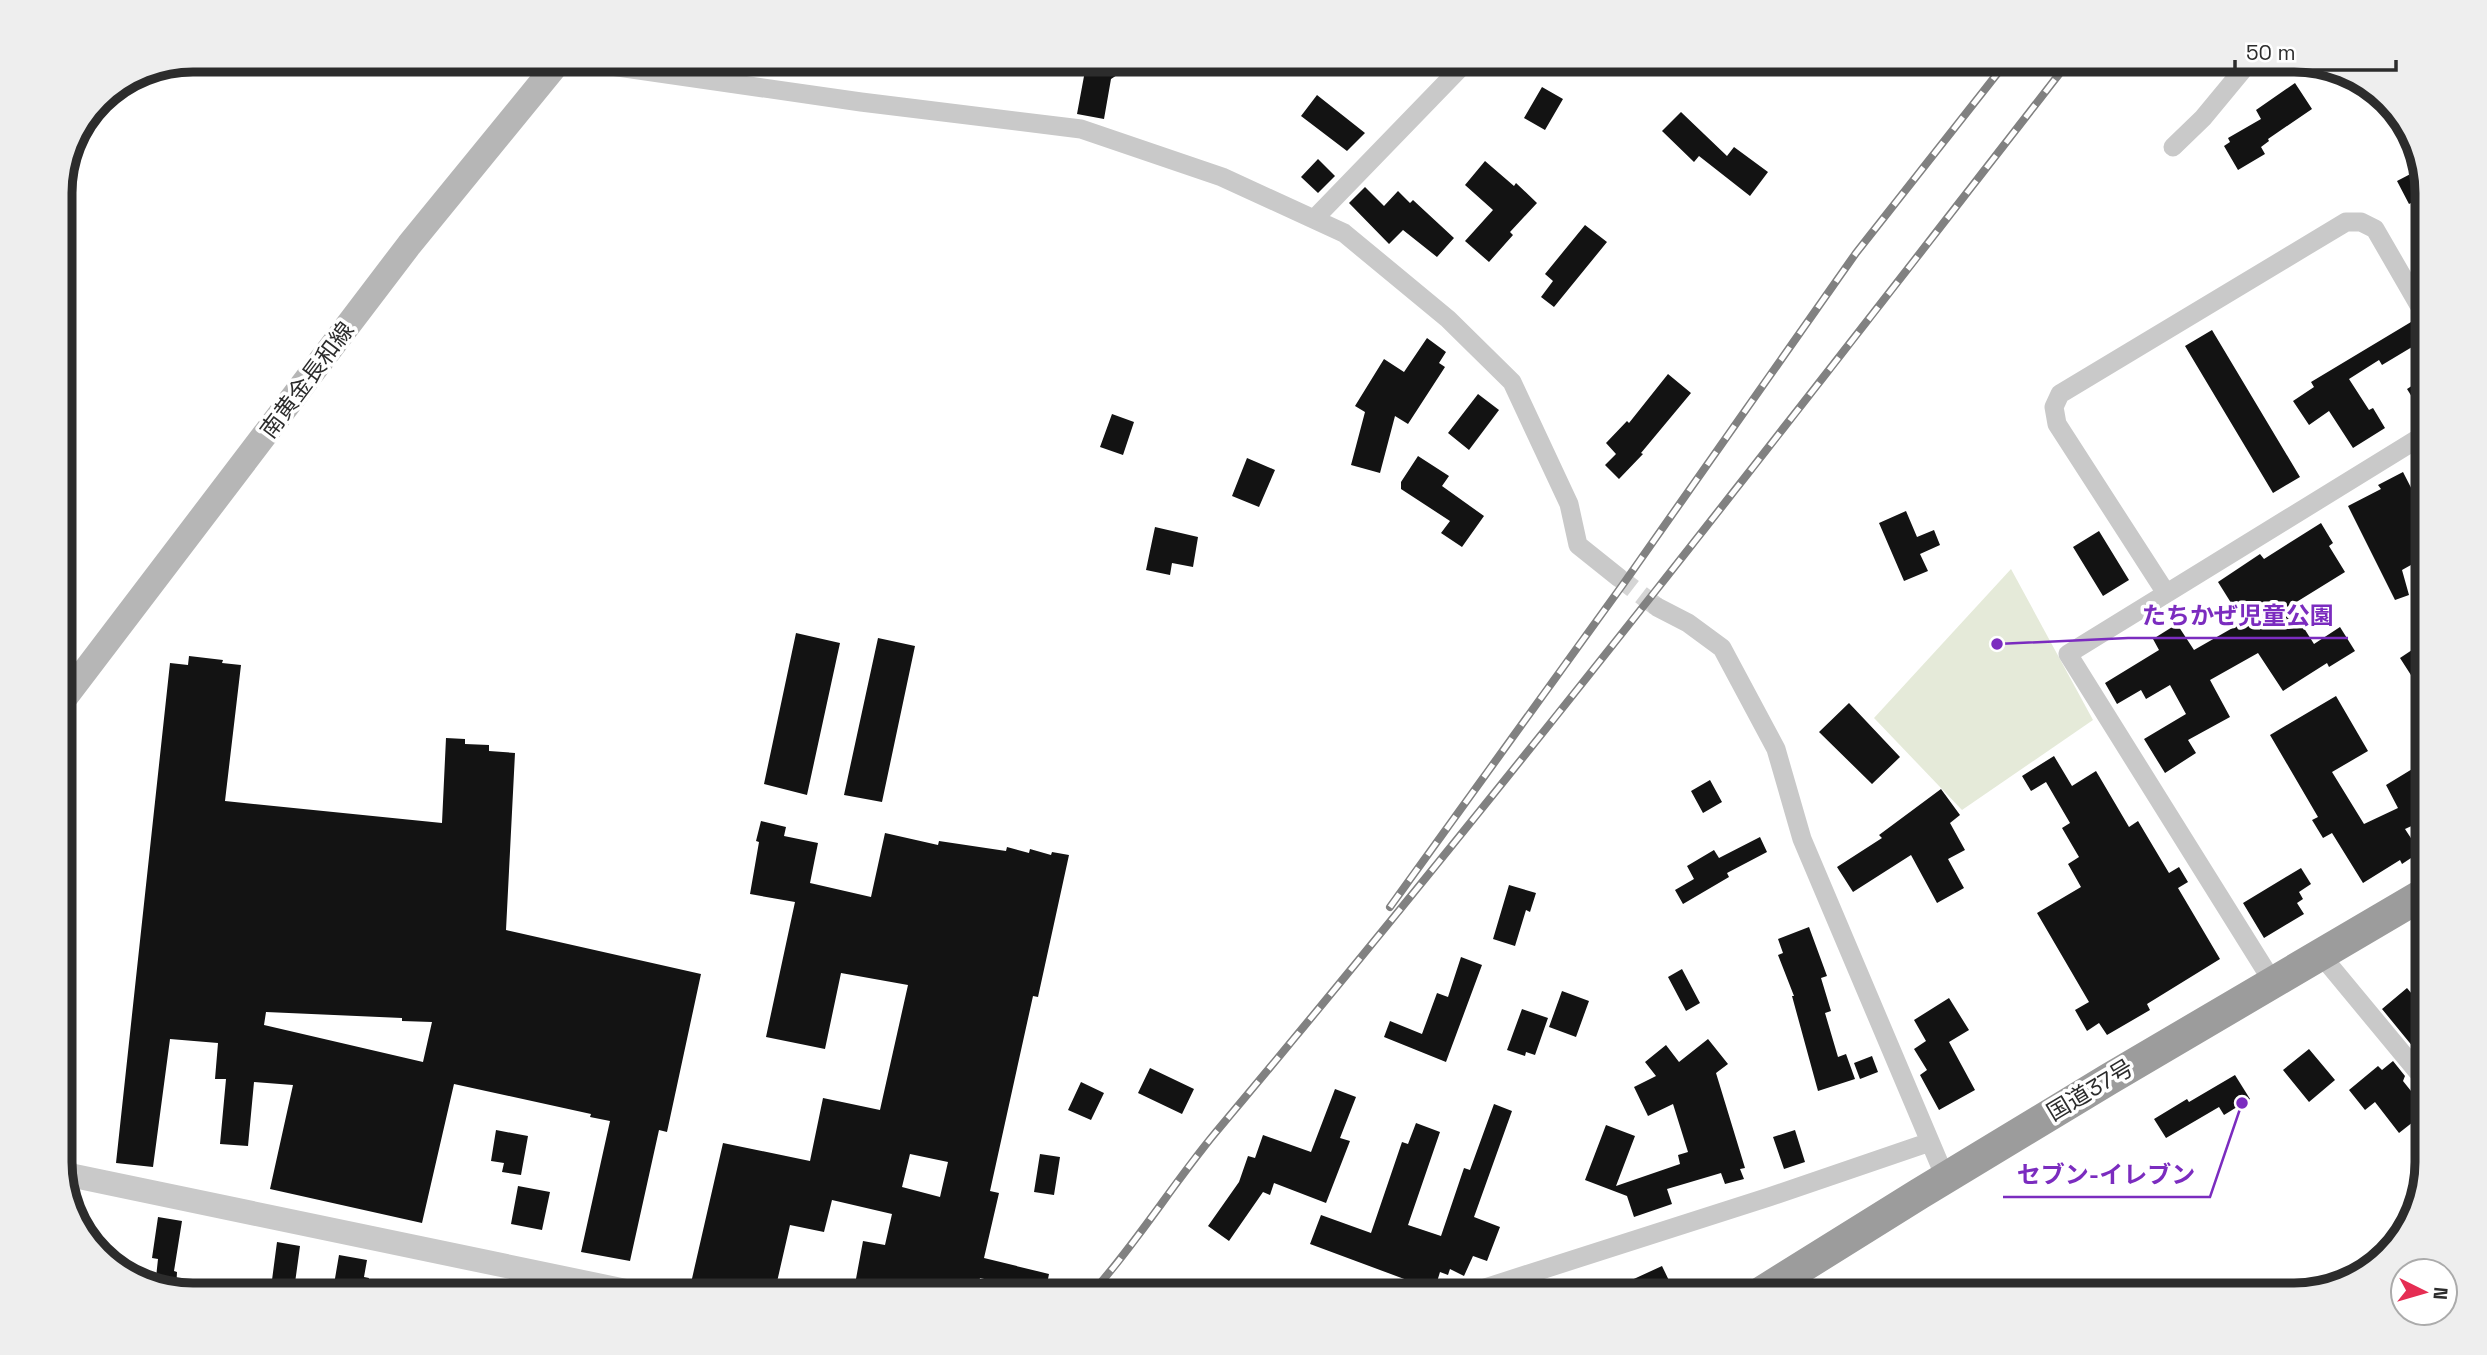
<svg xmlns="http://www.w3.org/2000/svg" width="2487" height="1355" font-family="'Space Grotesk','Noto Sans JP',sans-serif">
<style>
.green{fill:#e5ead9}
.building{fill:#131313;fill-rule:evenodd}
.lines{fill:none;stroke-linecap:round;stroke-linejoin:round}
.minor-tunnel{stroke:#d5d5d5;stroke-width:19;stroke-dasharray:19 10;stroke-linecap:butt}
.minor{stroke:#c9c9c9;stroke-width:19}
.tertiary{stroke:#c9c9c9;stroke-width:24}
.secondary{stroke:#b6b6b6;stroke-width:26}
.trunk{stroke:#9c9c9c;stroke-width:32}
.rail-casing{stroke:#818181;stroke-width:8}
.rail{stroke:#fff;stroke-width:5;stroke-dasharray:16;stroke-linecap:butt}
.labels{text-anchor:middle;stroke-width:7;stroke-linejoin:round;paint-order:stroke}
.street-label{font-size:23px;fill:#2c2c2c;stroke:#fff}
.rim{fill:none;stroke:#2c2c2c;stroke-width:9}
.leader{fill:none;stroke:#7b2cbf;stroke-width:2.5}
.callout-dot{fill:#7b2cbf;stroke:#fff;stroke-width:2.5}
.callout-label{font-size:24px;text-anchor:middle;font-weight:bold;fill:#7b2cbf;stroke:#fff;stroke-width:7;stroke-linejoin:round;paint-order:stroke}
</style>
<rect width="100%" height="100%" fill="#fff"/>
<path class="green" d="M2011 569 2093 720 1962 810 1874 718Z"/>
<path class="building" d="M1087 60H1140L1111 79 1104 119 1077 114Z
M2295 83 2312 109 2268 139 2269 141 2261 147 2265 154 2238 170 2224 146 2230 142 2228 138 2261 119 2256 110Z
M1542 87 1563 99 1545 130 1524 118Z
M1317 95 1365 133 1347 151 1301 116Z
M1681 112 1727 156 1734 147 1768 172 1750 196 1699 156 1694 162 1662 131Z
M1318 159 1335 176 1318 193 1301 177Z
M1485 161 1514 186 1516 183 1537 203 1510 232 1513 235 1489 262 1465 241 1493 210 1465 185Z
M2422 168 2427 185V195L2409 204 2397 181Z
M1365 187 1384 206 1398 191 1410 203 1413 200 1454 238 1437 257 1403 230 1389 244 1349 203Z
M1585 225 1607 242 1554 307 1541 297 1553 281 1545 274Z
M2411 322 2422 341 2382 365 2379 360 2349 379 2369 410 2373 408 2385 428 2353 448 2329 411 2309 425 2293 401 2314 387 2311 382Z
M2212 330 2300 477 2273 493 2185 346Z
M1427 338 1446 352 1439 363 1445 367 1408 424 1395 416 1380 473 1351 465 1365 412 1355 406 1384 359 1404 372Z
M1668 374 1691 393 1641 453 1643 454 1619 479 1605 465 1616 454 1606 443 1627 421 1629 423Z
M2427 376V421L2407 389Z
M1478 394 1499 410 1469 450 1448 433Z
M1112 414 1134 422 1123 455 1100 447Z
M1418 456 1449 476 1442 486 1484 516 1462 547 1441 533 1450 521 1401 489V482Z
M1247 458 1275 470 1259 507 1232 496Z
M2403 472 2427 519V556L2402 570 2409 595 2395 600 2348 506 2381 489 2378 485Z
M1906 511 1917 537 1934 530 1940 545 1920 554 1928 571 1904 581 1879 523Z
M2321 523 2333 543 2329 546 2345 572 2290 606 2314 644 2340 627 2355 651 2329 667 2327 663 2283 691 2258 653 2210 680 2230 717 2188 740 2196 753 2165 773 2144 739 2186 714 2170 685 2146 699 2141 690 2117 704 2105 683 2159 650 2153 639 2177 624 2194 650 2243 622 2218 582 2260 554 2264 559Z
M1155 527 1198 537 1193 567 1172 563 1170 575 1146 570Z
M2099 531 2129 580 2103 596 2073 547Z
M796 633 840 643 807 795 764 784Z
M878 638 915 646 882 802 844 795Z
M2427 640V700L2400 658Z
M189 656 223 660 222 663 241 665 225 801 442 823 446 738 465 739V744L489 745V751L515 753 506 930 701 974 667 1132 659 1130 630 1261 581 1252 610 1121 590 1117 591 1114 454 1084 422 1223 270 1189 293 1085 254 1082 248 1146 220 1144 226 1079H215L218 1043 170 1039 153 1167 116 1163 170 663 188 665ZM266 1012 402 1018V1021L432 1022 423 1062 264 1025Z
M2336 696 2368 751 2332 772 2364 824 2398 808 2386 785 2427 760V804L2413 812 2418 823 2405 829 2420 852 2402 864 2400 860 2363 883 2332 833 2323 838 2312 820 2318 817 2270 735Z
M1849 703 1900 757 1872 784 1819 732Z
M2054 756 2072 786 2096 771 2129 827 2138 821 2169 873 2179 867 2188 882 2178 888 2220 959 2147 1004 2150 1010 2107 1035 2099 1023 2087 1031 2075 1010 2089 1002 2037 913 2081 887 2068 864 2079 857 2062 828 2070 823 2046 782 2031 791 2022 776Z
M1710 780 1722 802 1703 813 1691 791Z
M1941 789 1960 815 1950 823 1965 850 1948 859 1964 888 1937 903 1911 855 1853 892 1837 867 1882 838 1879 835Z
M761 821 786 827 784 836 818 843 810 883 871 897 885 833 938 845 939 841 1006 851 1007 847 1029 853 1030 849 1051 855 1052 852 1069 855 1038 997 1033 996 990 1191 999 1193 984 1258 1049 1274 1045 1294 980 1278 976 1295H853L863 1241 885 1245 892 1214 832 1200 824 1232 790 1225 774 1295H742L691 1283 723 1143 810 1161 823 1098 880 1110 908 985 841 973 825 1049 766 1037 795 902 750 894 759 842 756 841ZM910 1154 948 1162 940 1197 902 1187Z
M1760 837 1767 852 1727 873 1729 877 1683 904 1675 890 1694 879 1687 866 1714 850 1719 858Z
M2301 868 2311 884 2299 892 2303 899 2297 903 2304 914 2264 938 2243 903Z
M1509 885 1536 893 1530 912 1526 910 1515 946 1493 939Z
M1809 927 1827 976 1821 978 1831 1011 1825 1013 1838 1057 1846 1054 1855 1079 1818 1091 1792 996H1794L1778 955 1783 953 1778 939Z
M1461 957 1482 965 1446 1062 1384 1037 1390 1021 1422 1034 1437 993 1448 997Z
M1682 969 1700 1003 1686 1011 1668 977Z
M2407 988 2427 1012V1064L2382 1009Z
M1562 991 1589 1001 1576 1037 1549 1027Z
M1949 998 1969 1030 1949 1042 1975 1090 1939 1110 1920 1075 1927 1070 1914 1049 1926 1041 1914 1020Z
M1522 1009 1548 1018 1535 1055 1526 1052 1525 1056 1507 1050Z
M1708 1039 1728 1064 1716 1073 1745 1168 1740 1169 1744 1179 1725 1184 1721 1173 1667 1189 1672 1204 1634 1217 1627 1196 1585 1180 1606 1125 1635 1136 1616 1186 1680 1164 1678 1155 1688 1152 1673 1104 1648 1116 1634 1087 1656 1076 1645 1062 1666 1045 1679 1062Z
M2309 1049 2335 1080 2309 1102 2283 1070Z
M1872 1056 1878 1072 1860 1079 1854 1063Z
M2393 1061 2405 1076 2403 1081 2427 1111 2399 1133 2375 1102 2365 1110 2349 1090 2378 1066 2382 1070Z
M1150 1068 1194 1089 1182 1114 1138 1093Z
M2235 1075 2250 1099 2224 1115 2219 1107 2166 1138 2154 1119 2187 1099 2189 1102Z
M1081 1082 1104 1093 1091 1120 1068 1110Z
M1335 1089 1356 1097 1340 1138 1350 1141 1326 1203 1274 1183 1270 1195 1263 1192 1229 1241 1208 1226 1239 1182 1248 1156 1255 1158 1263 1135 1311 1152Z
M1494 1104 1512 1111 1474 1217 1500 1227 1487 1261 1473 1256 1464 1276 1450 1269 1448 1275 1440 1272 1436 1285 1416 1279 1415 1283 1310 1244 1321 1215 1371 1233 1402 1142 1408 1144 1416 1123 1440 1132 1408 1225 1441 1236 1464 1168 1470 1170Z
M496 1130 528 1136 521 1175 502 1172 504 1163 491 1161Z
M1795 1130 1805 1162 1784 1169 1773 1137Z
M1040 1154 1060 1157 1054 1195 1034 1192Z
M518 1186 550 1192 542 1230 511 1224Z
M158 1217 182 1221 174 1271 177 1272 176 1291 155 1287 158 1259 152 1258Z
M277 1242 300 1246 295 1283 272 1280Z
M339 1255 367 1260 364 1277 369 1278 365 1296H332Z
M1662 1266 1676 1295H1599Z"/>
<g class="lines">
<path class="minor-tunnel" d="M1618 577 1657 607"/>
<path class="minor" d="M599 60 611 66 861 102 1081 129 1222 177 1344 233 1448 319 1512 382 1569 504 1578 545 1618 577
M2173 147 2203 118 2251 60
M1314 219 1468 60
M2166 593 2057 424 2054 407 2060 394 2346 222H2361L2375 229 2427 319
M1657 607 1688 623 1722 648 1776 749 1802 839 1945 1177
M2321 955 2427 1083
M2274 984 2068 654 2427 433
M1463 1295 1769 1197 1930 1142"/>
<path class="tertiary" d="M60 1173 645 1295"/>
<path class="secondary" d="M60 704 409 245 560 60"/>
<path class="trunk" d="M1757 1295 1919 1194 2109 1079 2427 892"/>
<defs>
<path id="rail" d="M1390 907 1624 583 1856 253 2008 60
M1090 1295C1136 1244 1172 1185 1216 1132 1510 782 1790 421 2070 60"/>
</defs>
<use href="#rail" class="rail-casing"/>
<use href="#rail" class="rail"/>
</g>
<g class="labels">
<g class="street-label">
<text transform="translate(307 380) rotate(-53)" y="8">南黄金長和線</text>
<text transform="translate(2090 1090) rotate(-31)" y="8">国道37号</text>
</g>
</g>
<path d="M0 0H2487V1355H0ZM193 72H2294A121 121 0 0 1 2415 193V1162A121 121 0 0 1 2294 1283H193A121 121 0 0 1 72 1162V193A121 121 0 0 1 193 72Z" fill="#eee" fill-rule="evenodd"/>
<path class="rim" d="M193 72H2294A121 121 0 0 1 2415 193V1162A121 121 0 0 1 2294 1283H193A121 121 0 0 1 72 1162V193A121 121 0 0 1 193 72Z"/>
<path class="leader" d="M1997 644L2128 638H2348M2242 1103L2210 1197H2003"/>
<g class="callout-dot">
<circle cx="1997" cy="644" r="7"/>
<circle cx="2242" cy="1103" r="7"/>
</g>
<g class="callout-label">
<text x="2238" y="624">たちかぜ児童公園</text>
<text x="2106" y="1183">セブン-イレブン</text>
</g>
<g transform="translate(2424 1292) rotate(95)"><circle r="33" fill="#ffffff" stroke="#ababab" stroke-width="2"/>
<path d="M0-5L12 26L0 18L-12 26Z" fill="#e52d53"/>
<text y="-10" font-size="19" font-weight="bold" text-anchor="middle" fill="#2c2c2c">N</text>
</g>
<path d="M2235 60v10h161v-10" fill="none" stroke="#2c2c2c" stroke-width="3.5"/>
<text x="2246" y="60" font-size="21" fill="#2c2c2c" stroke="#ffffff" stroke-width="5" paint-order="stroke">50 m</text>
</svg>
